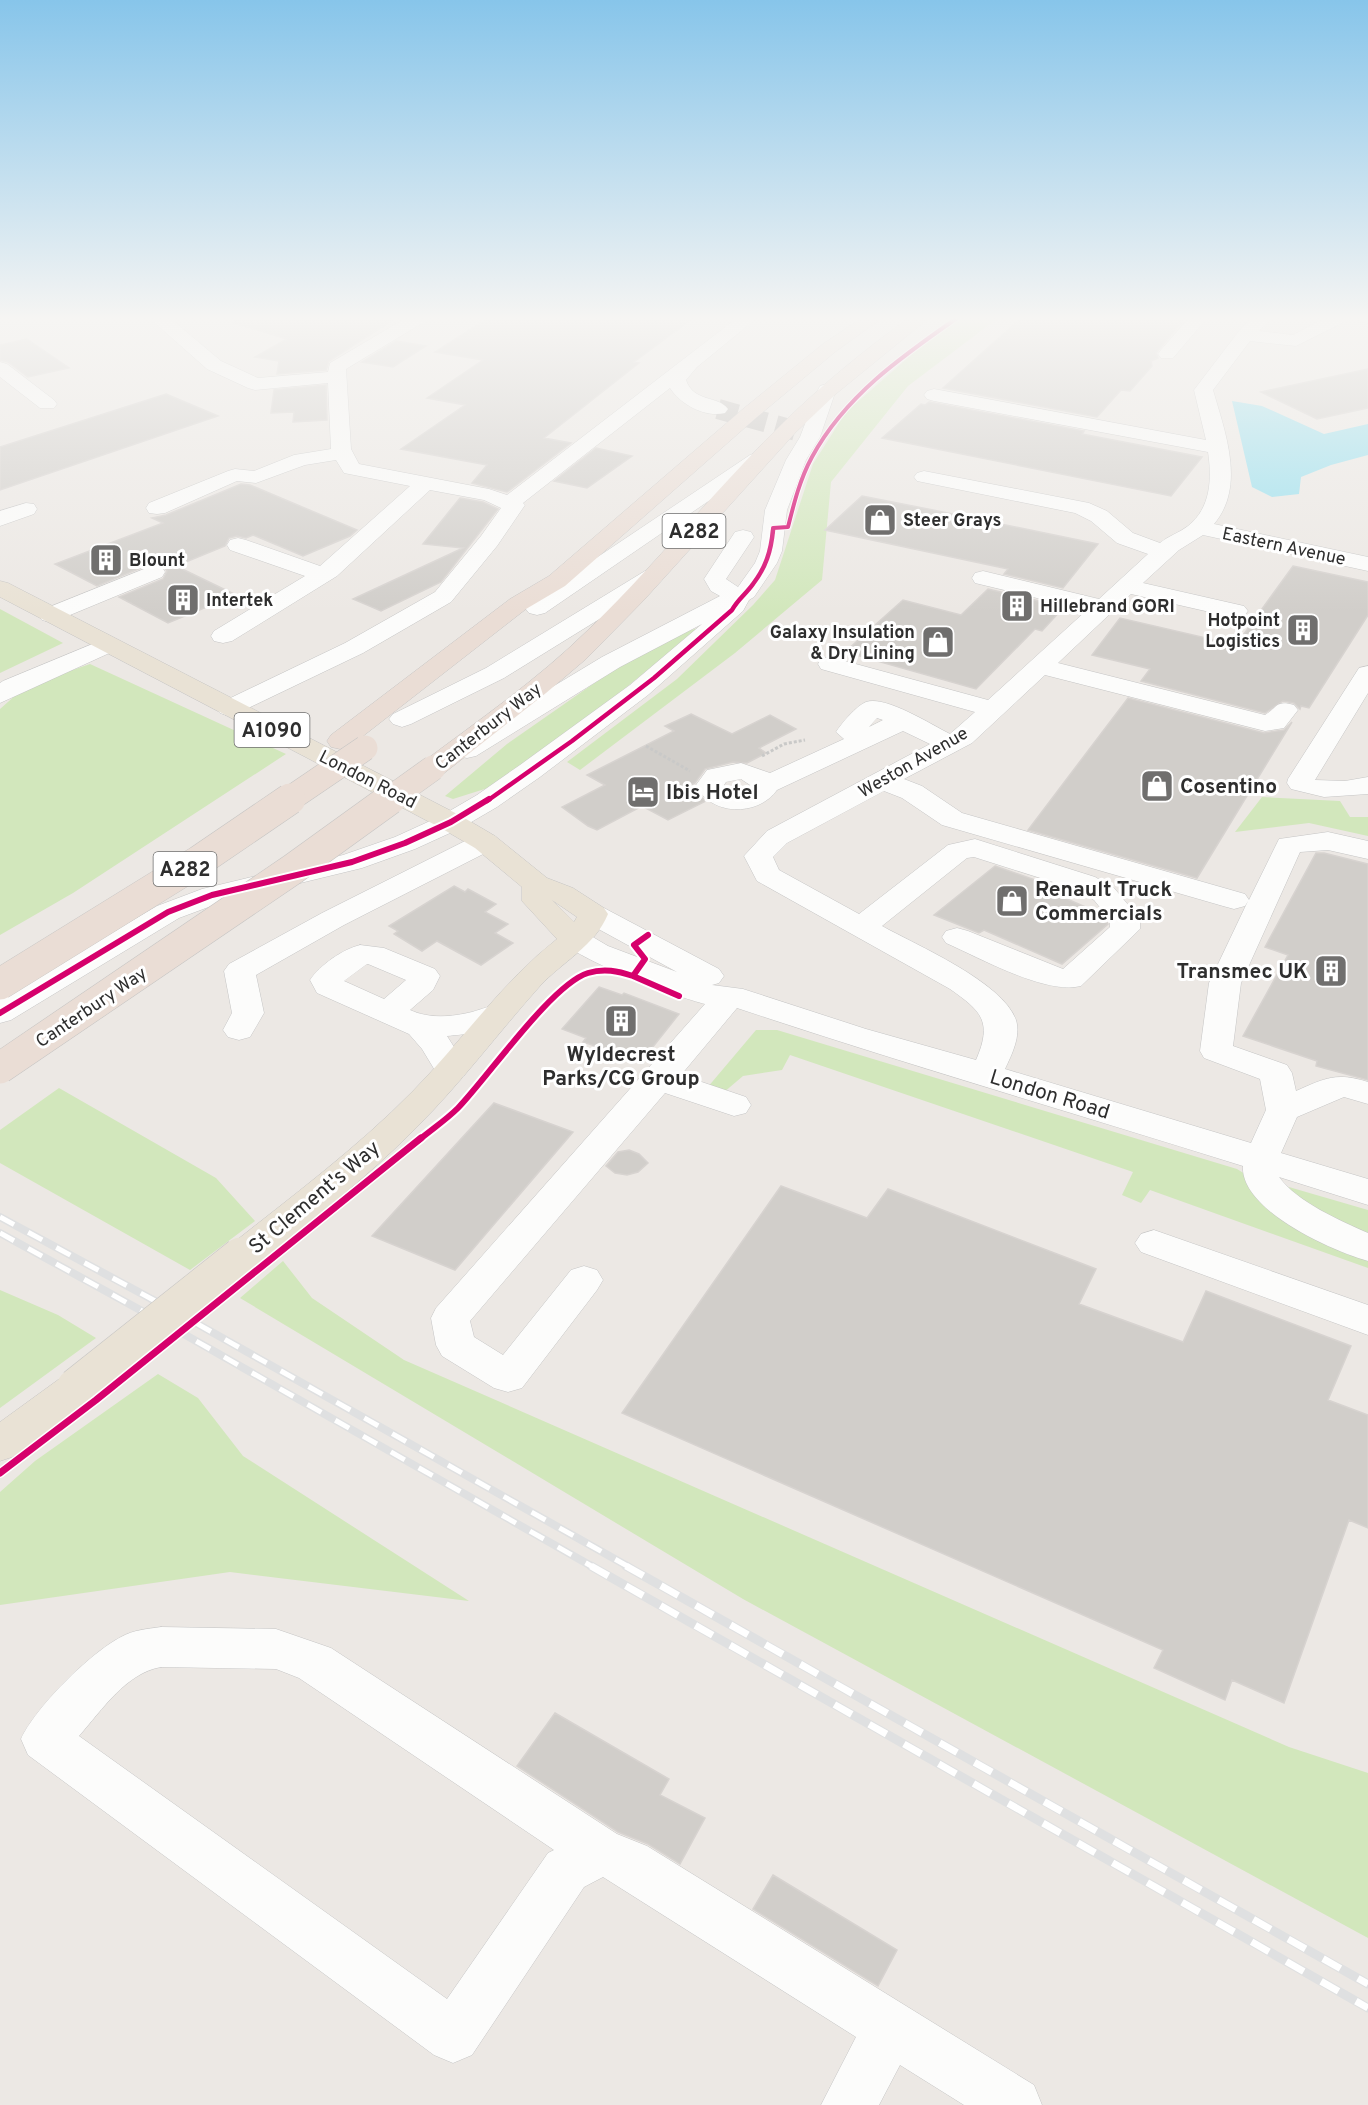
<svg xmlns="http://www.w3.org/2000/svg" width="1368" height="2105" font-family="Overpass,sans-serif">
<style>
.green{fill:#d2e7bc}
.water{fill:#97dfee}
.building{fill:#d1ceca;stroke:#d7d3d0;stroke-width:1.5}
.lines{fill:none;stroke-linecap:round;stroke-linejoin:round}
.minor-tunnel{stroke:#c6c3c0;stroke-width:20;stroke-dasharray:20 10;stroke-linecap:butt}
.minor-casing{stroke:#c5c5c5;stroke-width:1}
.major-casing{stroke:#c6c5c4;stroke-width:1}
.highway-casing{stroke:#c6c5c4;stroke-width:1}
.path{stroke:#c9c9c8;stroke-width:3;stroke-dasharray:3 2;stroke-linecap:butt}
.minor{fill:#fcfcfb;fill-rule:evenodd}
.major{fill:#e9e2d5;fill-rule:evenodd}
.highway{fill:#eaddd5;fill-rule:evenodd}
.rail-far1-casing{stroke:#dfe0e1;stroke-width:8}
.rail-casing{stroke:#dfe0e1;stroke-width:9}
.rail-far1{stroke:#fff;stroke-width:5;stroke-dasharray:16;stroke-linecap:butt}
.rail{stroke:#fff;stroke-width:7;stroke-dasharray:20;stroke-linecap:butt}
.major-bridge-casing{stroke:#c6c5c4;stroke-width:40;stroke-linecap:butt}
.highway-bridge-far1-casing{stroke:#c6c5c4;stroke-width:26;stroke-linecap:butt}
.highway-bridge-casing{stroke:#c6c5c4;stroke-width:32;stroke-linecap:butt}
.major-bridge{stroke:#e9e2d5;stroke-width:39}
.highway-bridge-far1{stroke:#eaddd5;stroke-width:25}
.highway-bridge{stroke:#eaddd5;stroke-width:31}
.cycleway-far3-casing{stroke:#fff;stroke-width:6}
.cycleway-far2-casing{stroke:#fff;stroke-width:8}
.cycleway-far1-casing{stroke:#fff;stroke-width:10}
.cycleway-casing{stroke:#fff;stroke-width:10}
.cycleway-far3{stroke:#d6006c;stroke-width:4}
.cycleway-far2{stroke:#d6006c;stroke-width:4.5}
.cycleway-far1{stroke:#d6006c;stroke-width:6}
.cycleway{stroke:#d6006c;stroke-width:7}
.labels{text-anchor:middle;stroke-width:6;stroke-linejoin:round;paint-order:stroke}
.far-poi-label{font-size:18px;font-weight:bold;fill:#2e2e2e;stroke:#fff;text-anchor:start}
.far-street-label{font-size:18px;fill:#2e2e2e;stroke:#fff}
.shield{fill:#fff;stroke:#6d6d6d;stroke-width:1.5}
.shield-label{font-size:20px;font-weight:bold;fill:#2e2e2e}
.poi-label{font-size:21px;font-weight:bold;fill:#2e2e2e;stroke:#fff;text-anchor:start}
.street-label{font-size:21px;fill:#2e2e2e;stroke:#fff}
</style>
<rect width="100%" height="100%" fill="#ece8e4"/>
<path class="green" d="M962 318H998L908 386 831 482 822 580 735 653 580 770 567 762 677 679 753 605 775 580 813 464 846 412 926 342Z
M0 609 63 643 0 673Z
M700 627 567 736 491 787 453 799 445 796 507 744 593 684 656 643Z
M90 664 286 754 73 893 0 935V709L26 686Z
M1262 797 1340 801 1350 817H1368V836L1309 823 1235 832Z
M756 1030H777L1237 1169 1368 1251V1268L1150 1190 1141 1203 1122 1195 1133 1172 790 1055 782 1070 743 1076 723 1093 707 1088Z
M59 1088 216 1178 255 1221 190 1270 0 1163V1130Z
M1282 1185 1368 1210V1237L1347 1230Z
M283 1261 312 1298 404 1360 1289 1747 1368 1773V1938L743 1599 240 1298Z
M0 1290 58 1315 96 1338 0 1408Z
M158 1374 198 1398 243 1456 469 1601 230 1572 0 1605V1492L35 1461Z"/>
<path class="water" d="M1232 401 1262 406 1324 434 1368 424V455L1331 465 1301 477 1299 494 1272 497 1252 487Z"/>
<path class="building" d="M235 318H396L329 361 326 370 277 374 279 361 255 357 287 339 234 323Z
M488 318H693L634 362 639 363 544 438 571 443 507 492 472 483 487 465 401 449 465 405 427 398 483 360 435 352Z
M1021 318H1185L1156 353 1158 358 1151 361 1152 366 1130 391 1121 390 1097 417 943 388Z
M27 339 69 368 28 377 8 362 0 360V345Z
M396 341 426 346 393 367 362 362Z
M1368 369V408L1317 419 1261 392Z
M326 385 327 420 293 422 294 412 271 413 274 390Z
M166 394 218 416 0 490V447Z
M929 402 1084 431 1082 434 1202 457 1171 496 882 438 921 404 925 405Z
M596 448 632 456 587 488 554 481Z
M241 484 250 485 357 530 350 536 303 556 253 535 246 538 237 536 229 538 225 546 176 566 236 595 168 623 119 597 163 579 167 571 163 565 153 563 97 586 55 564 163 523 152 518 166 515Z
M862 496 933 510 1098 544 1063 588 1004 574 1008 569 825 530Z
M460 498 483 502 498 509 441 582 381 611 353 599 463 548 423 544Z
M1293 566 1368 582V615L1309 708 1301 706 1300 709 1294 703 1283 701 1265 713 1141 681 1150 669 1092 655 1120 618 1236 645Z
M988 589 1064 607 1042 631 1035 629 976 689 845 652 903 600 961 615Z
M1128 698 1264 733 1284 730 1292 722 1197 878 1028 830Z
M691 714 732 734 770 715 796 729 759 748 766 753 747 763 733 762 705 769 695 783 687 787 706 801 668 820 642 806 597 830 588 826 562 807 605 785 587 775 674 731 665 726Z
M1316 853H1324L1368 864V1080L1316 1066 1317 1061 1243 1036 1288 955 1265 947Z
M995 866 1041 882 1037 886 1102 914 1108 924 1062 964 984 930 979 933 934 915Z
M454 886 465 892 468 889 496 904 485 912 508 924 495 933 513 943 481 965 437 941 422 951 394 934 398 931 389 926Z
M599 987 622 995 624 993 679 1014 644 1058 619 1048 615 1053 583 1042 586 1038 562 1029Z
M494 1103 573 1132 455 1270 372 1236Z
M629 1150 639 1154 648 1163 638 1172 627 1175 615 1173 606 1166 618 1152Z
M781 1186 867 1218 888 1189 1096 1269 1079 1304 1183 1342 1206 1291 1351 1346 1328 1400 1368 1415V1528L1349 1520 1284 1703 1232 1680 1225 1700 1154 1668 1163 1650 622 1413Z
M555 1713 669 1779 660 1795 705 1818 680 1864 648 1844 618 1832 517 1766Z
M773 1875 897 1950 878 1986 753 1909Z"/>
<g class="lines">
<path class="minor-tunnel" d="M718 409 818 437"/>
<defs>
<path id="minor" d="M153 318H170L221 361 258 378 328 372 330 363 406 318H427L424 322 346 369 351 449 359 464 489 489 507 495 737 318H757L697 367 686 380C694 403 718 395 728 409L725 413C705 418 680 404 670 388L523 503 525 505 497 546 451 602 363 653 238 713 229 716 220 713 216 708 220 703 345 643 435 592 481 536 501 508 484 500 430 490 337 576 232 641 223 643 214 641 211 636 214 631 305 576 230 550 227 545 230 540 238 538 246 540 320 566 410 486 344 473 336 460 305 465 256 483 237 481 165 513 157 514 149 513 146 508 149 503 228 471 235 469 254 471 294 455 331 449 328 383 255 390 248 388 207 369 155 323Z
M1189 318H1207L1173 358H1161L1158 354 1161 350Z
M1252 318H1271L1259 331 1293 335 1325 318H1347L1344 322 1296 346 1250 341 1213 390C1225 432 1246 486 1214 524L1368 557V571L1203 535 1179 550 1143 583 1244 606 1248 611 1244 616 1236 618 1131 594 1058 663 1265 715C1278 707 1276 700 1294 705L1298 710 1284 728 1265 731 1045 675 972 743 904 779 922 786 962 813 1245 894 1249 900 1279 839 1328 832 1368 841V859L1328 850 1300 852 1241 983 1233 1046 1287 1065 1292 1073 1296 1091C1325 1078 1337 1072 1368 1082V1104L1344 1097 1297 1117 1281 1153 1368 1179V1205L1279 1177C1297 1202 1341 1221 1368 1233V1261C1332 1251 1240 1210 1243 1166 1074 1113 905 1064 737 1008L681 1075 746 1097 751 1105 746 1113 734 1116 665 1093 470 1321 474 1337 503 1355 571 1270 584 1266 597 1270 603 1280 597 1290 522 1388 508 1392 494 1388 442 1356 436 1345 431 1318 436 1308 705 1004C677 997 574 959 560 939L564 933 575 930 586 933 608 946 677 972 582 920 578 914 582 908 593 905 604 908 719 969 724 976 719 983 712 985 743 989 866 1029 976 1060C993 1021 981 1011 950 989L757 881 744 856 767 831 930 744 903 731 777 790C758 817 710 816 696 785L707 770 741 763 770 773 844 739 836 732C842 723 856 706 866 702 885 695 932 725 950 734L975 712 821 669 818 664 821 659 830 657 988 700 1087 610 975 583 972 578 975 573 983 571 1099 599 1148 554 1117 543 1091 521 1075 513 917 481 914 477 917 473 924 471 1089 503 1107 511 1133 533 1160 543C1168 536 1179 533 1188 526 1211 508 1212 478 1208 452L934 401 927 399 924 395 927 391 934 389 1206 440 1194 390 1239 331ZM877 718 883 720 869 727ZM741 779 750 785 749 788 742 792H731L724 785 726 782ZM884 791 902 798 942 825 1223 906 1234 909 1245 906 1248 901 1209 983 1200 1051 1204 1058 1260 1079 1266 1110 1251 1143 1005 1069C1012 1054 1021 1036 1016 1020 1003 982 916 945 882 926L967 858 974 857 1075 889 1094 900 1110 920V927L1063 969 968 931 957 928 946 931 942 937 946 943C980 958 1046 995 1081 986L1140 929V919L1114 888 1095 877 975 839 948 845 859 914 779 870 773 857 787 843Z
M1357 318H1368V323L1360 322Z
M0 362 7 364 54 400 57 404 54 408H40L0 377Z
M827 384 834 386 836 390 820 437 806 460 787 510 782 551 777 563 754 597 749 600 743 611 648 695 540 777 497 807 461 828 415 849 362 868 222 902 179 918 11 1020 0 1023V999L157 906 202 889 343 855 395 837 441 816 477 795 520 765 630 685 702 624 620 667 476 756 467 758 458 756 454 750 458 744 602 657 720 596 711 591 704 579 735 532 743 530 751 532 754 537 726 579 738 587 755 563 760 551 765 510 786 460 800 437 818 390 820 386Z
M757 453 764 455 767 459 764 463 545 613 537 615 529 613 525 608 529 603 750 455Z
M26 503 34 504 37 509 34 514 0 526V511Z
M154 565 162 567 165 572 162 577 58 620 50 622 42 620 38 615 42 610Z
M653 569 661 571 664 576 661 581 504 678 411 724 402 727 393 724 389 719 393 714 486 668 645 571Z
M107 638 116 640 119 645 116 650 0 703V683L3 681Z
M1368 666V693L1315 780 1345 781 1368 777V794L1324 797 1291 789 1287 783 1288 779 1359 668Z
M485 833 495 836 499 842 495 848 344 925 256 975 264 1013 250 1037 239 1040 228 1037 223 1030 232 1013 224 971 229 964 322 913 475 836Z
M360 945 384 948 435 969 440 976 433 990 410 1010C430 1019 451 1017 472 1012 486 1008 495 1003 509 1007L514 1014C503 1031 466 1034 447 1036L468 1069 463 1077 451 1080 439 1077 422 1049 409 1034 317 993 310 980C320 965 343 949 360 945ZM367 964H368L406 980 384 999 344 981Z
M1154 1230 1368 1305V1335L1141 1252 1135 1243 1141 1234Z
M161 1627 276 1629 331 1648 617 1834 647 1846 1034 2085 1042 2105H964L900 2065 879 2105H821L856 2037 603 1877 584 1887 472 2055 453 2063 434 2055 28 1755 21 1739C35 1708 90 1653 121 1637 133 1630 147 1629 161 1627ZM161 1667 276 1669 299 1678 554 1850 548 1853 447 1999 79 1736C102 1710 126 1673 161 1667Z"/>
<path id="major" d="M0 581 8 583 461 816 495 836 547 878 573 888 604 908 608 914C595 946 562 962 540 986 498 1033 461 1083 417 1127 367 1178 309 1222 254 1267L241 1271 228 1267 222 1257 228 1247C291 1197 356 1149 413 1091 462 1041 502 982 557 939L522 901V887L475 848 441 828 0 597ZM552 900 577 917 574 922Z
M76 1372 90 1377 96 1388 90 1399 15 1456 0 1461V1422L62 1377Z"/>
<path id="highway" d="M862 318H882L835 352 757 417 565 586 526 609 349 747 340 749 331 747 327 741 331 735 510 599 549 576 743 409 823 344Z
M909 318H929L837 393 796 432 644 600 586 659 546 693 443 774 433 776 423 774 420 768 423 762C479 720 537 680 587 631 656 565 715 489 783 423 823 384 864 350 909 318Z"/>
</defs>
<use href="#minor" class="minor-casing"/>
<use href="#major" class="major-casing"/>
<use href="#highway" class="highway-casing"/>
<path class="path" d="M646 746 690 771
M762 756 784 744 805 740"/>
<use href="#minor" class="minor"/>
<use href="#major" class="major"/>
<use href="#highway" class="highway"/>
<defs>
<path id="rail-far1" d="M0 1217 194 1322 629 1567
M0 1233 182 1333 593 1567"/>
<path id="rail" d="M591 1566 1368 2008
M626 1566 1368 1984"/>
</defs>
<use href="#rail-far1" class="rail-far1-casing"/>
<use href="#rail" class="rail-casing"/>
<use href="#rail-far1" class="rail-far1"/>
<use href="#rail" class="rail"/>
<defs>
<path id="major-bridge" d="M76 1388 241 1257"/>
<path id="highway-bridge-far1" d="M287 801 365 748
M387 801 433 768"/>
<path id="highway-bridge" d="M0 984 199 861 290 799
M0 1068 293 869 390 799"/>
</defs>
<use href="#major-bridge" class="major-bridge-casing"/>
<use href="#highway-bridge-far1" class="highway-bridge-far1-casing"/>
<use href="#highway-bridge" class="highway-bridge-casing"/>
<use href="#major-bridge" class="major-bridge"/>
<use href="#highway-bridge-far1" class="highway-bridge-far1"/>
<use href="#highway-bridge" class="highway-bridge"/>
<defs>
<path id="cycleway-far3" d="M773 532V528L788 527C794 503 800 479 812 457 845 396 901 357 957 318"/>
<path id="cycleway-far2" d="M487 801 572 741 654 678 732 610C738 599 746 594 753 584 766 567 771 551 773 530"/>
<path id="cycleway-far1" d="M648 935 634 945 645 959 633 976 679 996
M0 1013 168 912 212 895 352 862 405 843 451 822 489 799
M419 1140C432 1129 446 1120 458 1108 488 1077 552 984 588 973 604 968 618 971 633 976"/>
<path id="cycleway" d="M0 1473 96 1400 421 1138"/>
</defs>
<use href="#cycleway-far3" class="cycleway-far3-casing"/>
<use href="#cycleway-far2" class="cycleway-far2-casing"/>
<use href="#cycleway-far1" class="cycleway-far1-casing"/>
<use href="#cycleway" class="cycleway-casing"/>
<use href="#cycleway-far3" class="cycleway-far3"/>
<use href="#cycleway-far2" class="cycleway-far2"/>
<use href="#cycleway-far1" class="cycleway-far1"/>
<use href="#cycleway" class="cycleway"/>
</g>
<linearGradient id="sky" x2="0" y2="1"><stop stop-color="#87c5ea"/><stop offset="0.52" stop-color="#f6f5f3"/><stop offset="1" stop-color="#f6f5f3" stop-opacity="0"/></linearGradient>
<rect width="1368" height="613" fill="url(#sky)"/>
<defs>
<symbol id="shop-square" viewBox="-11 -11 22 22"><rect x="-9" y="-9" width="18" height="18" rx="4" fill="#706f6e" stroke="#fff"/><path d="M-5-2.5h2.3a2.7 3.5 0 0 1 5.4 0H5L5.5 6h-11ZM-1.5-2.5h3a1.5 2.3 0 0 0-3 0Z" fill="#fff"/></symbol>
<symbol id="building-square" viewBox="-11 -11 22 22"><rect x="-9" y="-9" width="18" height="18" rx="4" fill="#706f6e" stroke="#fff"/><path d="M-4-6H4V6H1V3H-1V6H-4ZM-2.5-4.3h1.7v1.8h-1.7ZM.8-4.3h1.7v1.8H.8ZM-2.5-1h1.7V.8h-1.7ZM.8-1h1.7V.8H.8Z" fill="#fff"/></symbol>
<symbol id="hotel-square" viewBox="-11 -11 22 22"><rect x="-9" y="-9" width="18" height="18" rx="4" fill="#706f6e" stroke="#fff"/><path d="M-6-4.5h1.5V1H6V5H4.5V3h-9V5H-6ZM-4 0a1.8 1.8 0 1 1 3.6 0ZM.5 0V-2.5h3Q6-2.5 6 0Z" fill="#fff"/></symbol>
</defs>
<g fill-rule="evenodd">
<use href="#shop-square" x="861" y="501" width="38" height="38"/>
<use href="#building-square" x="87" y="541" width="38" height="38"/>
<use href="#building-square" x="164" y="581" width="38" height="38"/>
<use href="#building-square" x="998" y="587" width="38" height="38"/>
<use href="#building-square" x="1284" y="611" width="38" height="38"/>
<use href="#shop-square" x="919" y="623" width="38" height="38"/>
<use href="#shop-square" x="1138" y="767" width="38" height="38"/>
<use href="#hotel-square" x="624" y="773" width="38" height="38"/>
<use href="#shop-square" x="993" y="882" width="38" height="38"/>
<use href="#building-square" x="1312" y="952" width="38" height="38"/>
<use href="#building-square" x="602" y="1002" width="38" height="38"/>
</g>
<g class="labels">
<g class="far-poi-label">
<text x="903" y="526">Steer Grays</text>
<text x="129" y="566">Blount</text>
<text x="206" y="606">Intertek</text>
<text x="1040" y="612">Hillebrand GORI</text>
<text x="1280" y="626" text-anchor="end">Hotpoint<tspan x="1280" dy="21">Logistics</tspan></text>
<text x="915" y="638" text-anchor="end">Galaxy Insulation<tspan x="915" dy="21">&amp; Dry Lining</tspan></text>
</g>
<g class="far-street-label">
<text transform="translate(1284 546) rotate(12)" y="6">Eastern Avenue</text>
<text transform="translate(488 726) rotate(-38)" y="6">Canterbury Way</text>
<text transform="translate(913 762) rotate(-30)" y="6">Weston Avenue</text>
<text transform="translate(368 779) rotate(27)" y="6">London Road</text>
<text transform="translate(91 1007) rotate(-34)" y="6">Canterbury Way</text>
</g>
<g class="shield">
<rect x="662.5" y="514" width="63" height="34" rx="4.5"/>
<rect x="234.5" y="713" width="75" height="34" rx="4.5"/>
<rect x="153.5" y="852" width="63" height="34" rx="4.5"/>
</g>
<g class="shield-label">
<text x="694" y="538">A282</text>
<text x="272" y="737">A1090</text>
<text x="185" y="876">A282</text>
</g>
<g class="poi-label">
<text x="1180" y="793">Cosentino</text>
<text x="666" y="799">Ibis Hotel</text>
<text x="1035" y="896">Renault Truck<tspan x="1035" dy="24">Commercials</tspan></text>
<text x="1308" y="978" text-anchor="end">Transmec UK</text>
<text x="621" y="1061" text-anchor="middle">Wyldecrest<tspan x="621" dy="24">Parks/CG Group</tspan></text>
</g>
<g class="street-label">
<text transform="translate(1050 1094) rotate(17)" y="7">London Road</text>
<text transform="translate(314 1197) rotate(-40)" y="7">St Clement's Way</text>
</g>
</g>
</svg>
